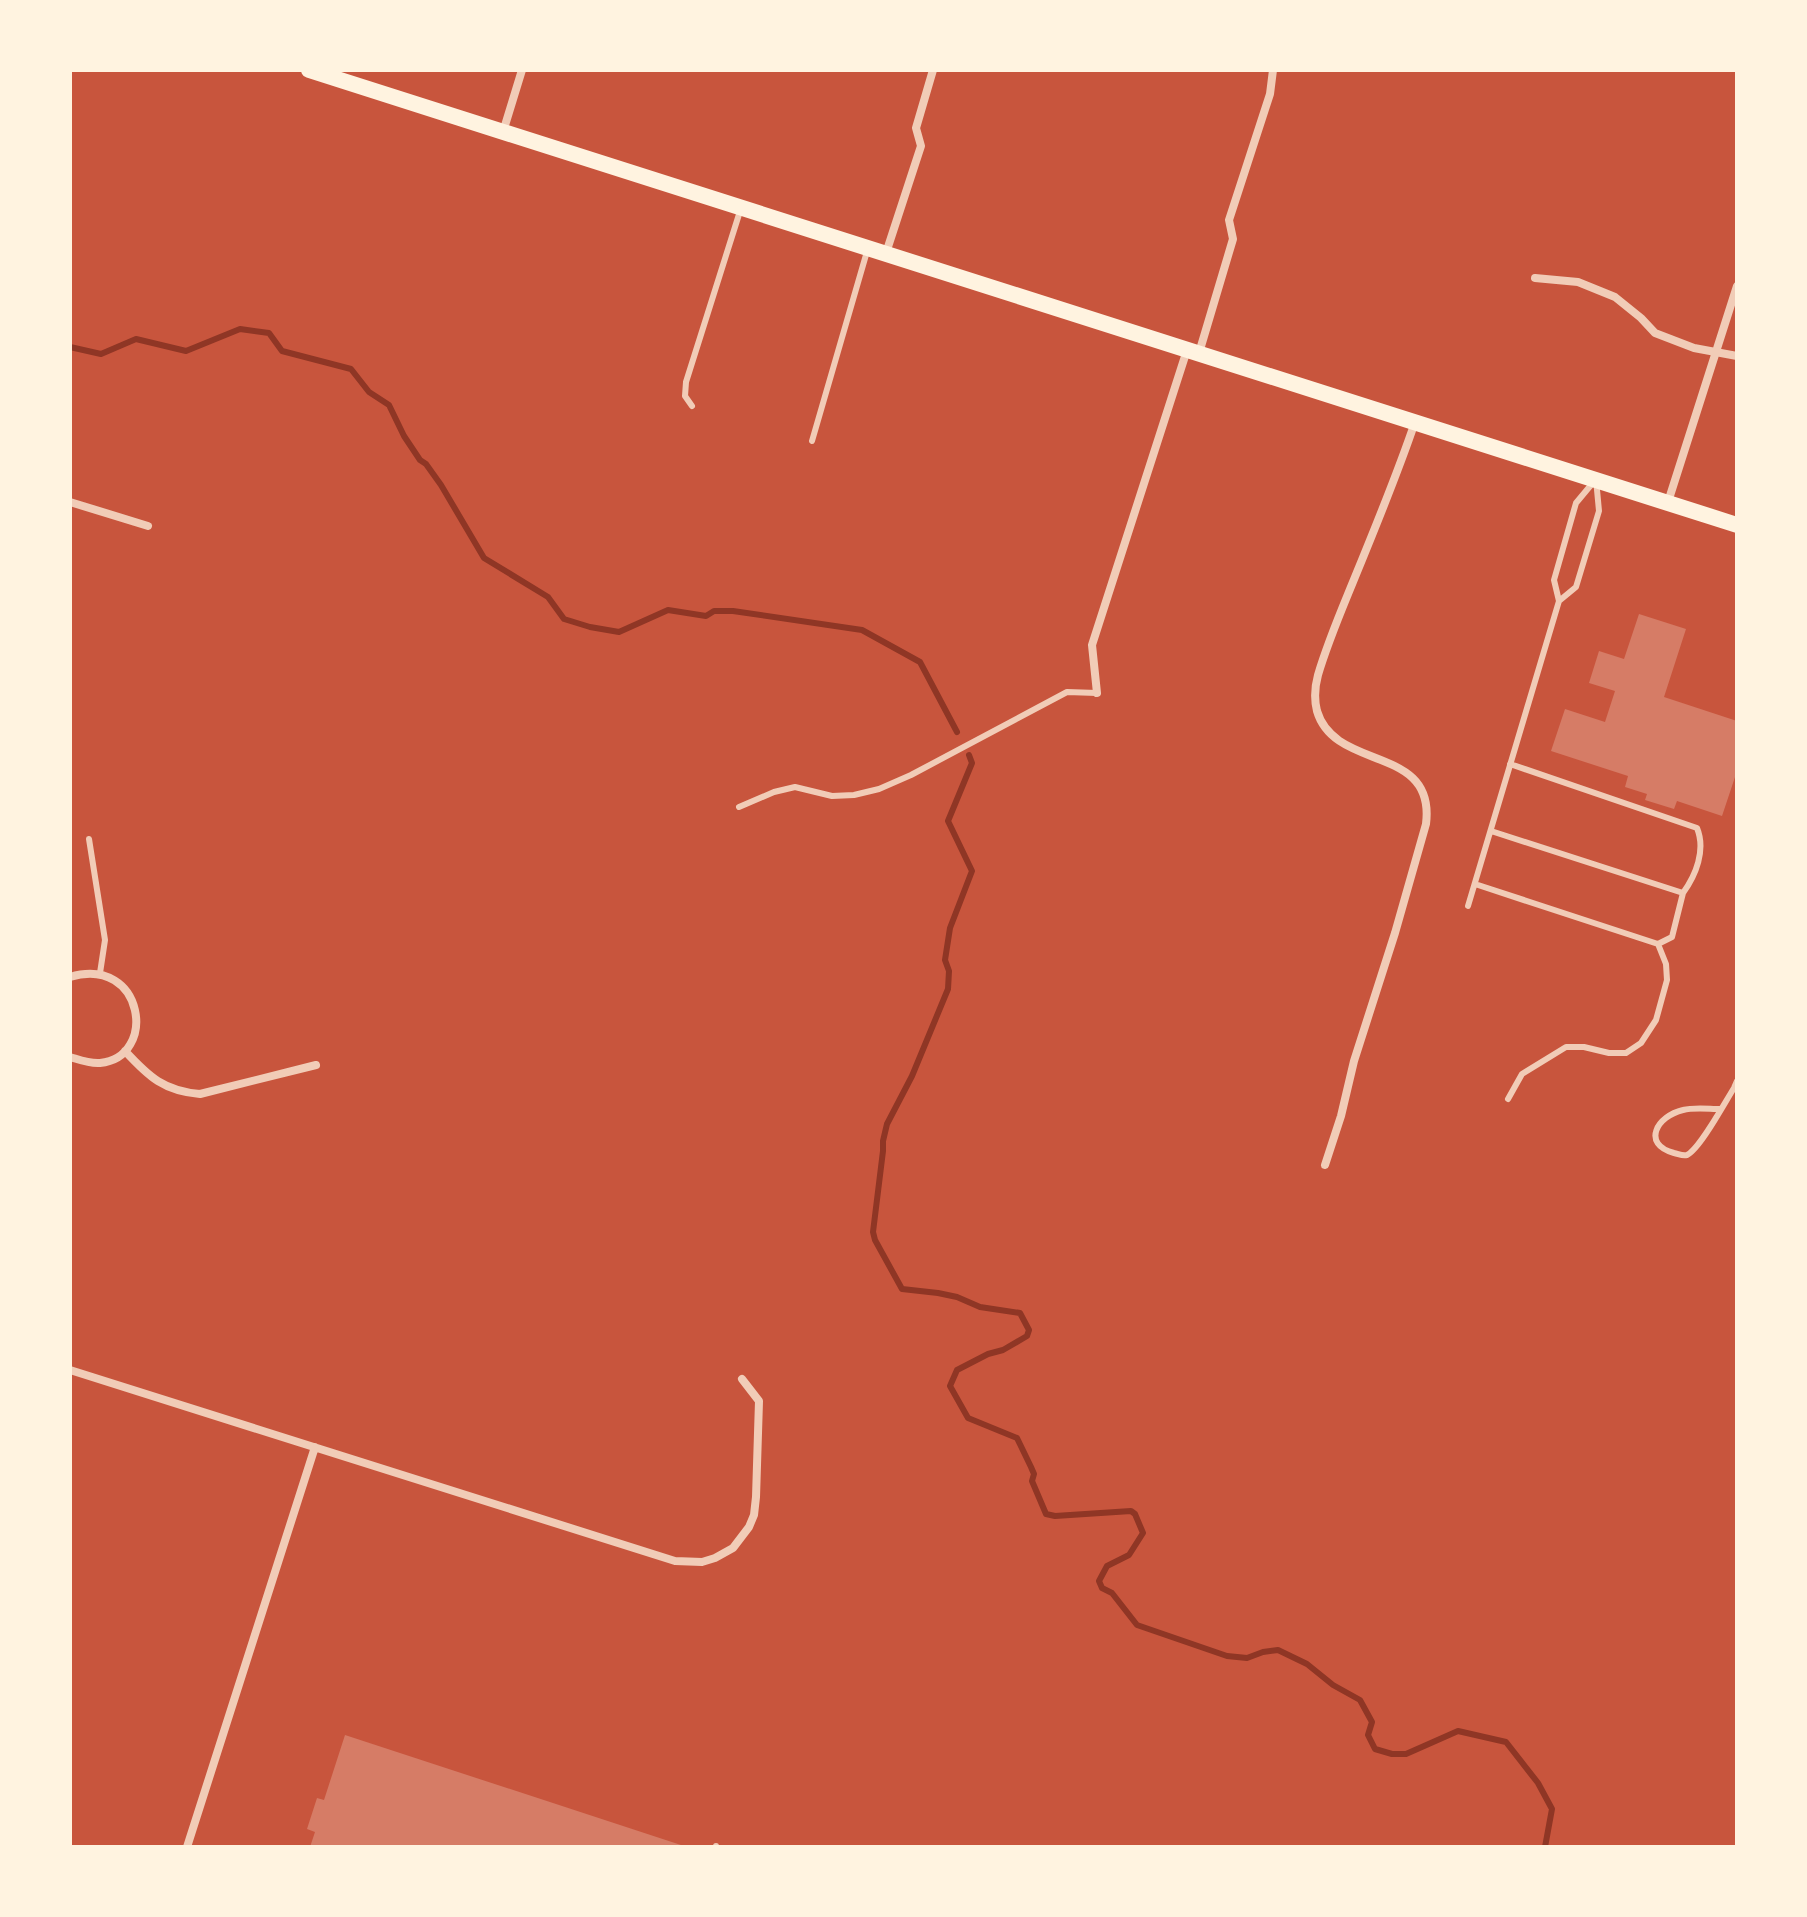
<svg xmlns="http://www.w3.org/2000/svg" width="1807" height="1917" font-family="'Crimson Pro',serif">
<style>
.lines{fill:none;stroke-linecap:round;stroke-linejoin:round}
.stream{stroke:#8f3625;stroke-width:6}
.building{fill:#d67c66}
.service{stroke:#f1ccb7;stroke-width:6}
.minor{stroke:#f1ccb7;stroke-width:8}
.secondary{stroke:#fff3e0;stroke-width:16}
</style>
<rect width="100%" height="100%" fill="#c8553d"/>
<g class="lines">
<path class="stream" d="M70 347 101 354 136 339 186 351 240 329 269 333 282 351 351 369 369 392 389 405 404 436 420 460 426 464 441 485 484 558 548 597 564 619 590 627 619 632 668 610 706 616 714 611H733L862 630 920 662 957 732
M969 755 972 763 948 821 972 871 950 928 945 960 949 971 948 989 912 1076 887 1124 883 1141V1151L873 1232 875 1240 902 1289 938 1293 957 1297 980 1307 1020 1313 1029 1330 1027 1336 1003 1350 988 1354 957 1370 950 1386 968 1418 1017 1438 1031 1467 1034 1474 1032 1481 1046 1514 1055 1516 1131 1511 1135 1514 1143 1533 1129 1555 1107 1566 1099 1581 1102 1588 1112 1593 1137 1625 1227 1656 1247 1658 1263 1652 1278 1650 1307 1664 1333 1685 1360 1700 1372 1722 1368 1735 1375 1749 1392 1754H1406L1458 1731 1506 1742 1538 1783 1552 1809 1545 1847"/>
</g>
<path class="building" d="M1639 614 1686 629 1664 697 1737 721V771L1722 816 1677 801 1674 809 1645 800 1647 794 1625 787 1628 776 1551 751 1565 709 1605 722 1615 691 1589 683 1599 651 1624 659Z
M345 1735 684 1846V1847H310L315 1832 307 1829 317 1798 324 1800Z"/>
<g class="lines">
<path class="service" d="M692 406 685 396 686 382 741 208
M812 441 868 248
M1596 479 1599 511 1576 587 1559 601 1554 580 1576 503Z
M739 807 774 792 795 787 832 796 854 795 879 789 911 775 1067 692 1097 693
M1491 831 1683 893C1696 875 1706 850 1697 828L1510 764
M89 839 105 940 100 973
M1475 884 1658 944 1672 937 1683 893
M1468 906 1559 601
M1508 1099 1522 1074 1566 1047H1584L1609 1053H1626L1641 1043 1656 1020 1667 980 1666 964 1658 944
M1720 1109C1709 1109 1694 1107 1683 1110 1657 1116 1641 1144 1674 1153 1679 1154 1682 1156 1687 1155 1700 1149 1725 1102 1734 1088L1737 1081
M716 1847V1846"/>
<path class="minor" d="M503 132 522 70
M886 253 921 146 916 128 933 70
M1535 278 1578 282 1615 297 1641 318 1655 333 1694 348 1737 356
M1199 353 1233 239 1229 220 1270 94 1273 70
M70 502 148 526
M1668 502 1737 286
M1097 693 1092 645 1187 350
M70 977C145 955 158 1058 100 1063 90 1064 80 1060 70 1057
M125 1051C149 1077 164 1091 200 1094L316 1065
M1325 1165 1341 1116 1354 1061 1395 933 1426 824C1436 744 1335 772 1317 711 1314 699 1315 686 1318 675 1328 641 1342 609 1355 577 1376 526 1397 475 1415 422
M70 1370 675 1561 702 1562 715 1558 733 1548 749 1527 754 1515 756 1497 759 1401 742 1379
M187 1847 315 1447"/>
<path class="secondary" d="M309 70 1737 525"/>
</g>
<rect width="1807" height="1917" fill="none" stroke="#fff3e0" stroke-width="144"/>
</svg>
